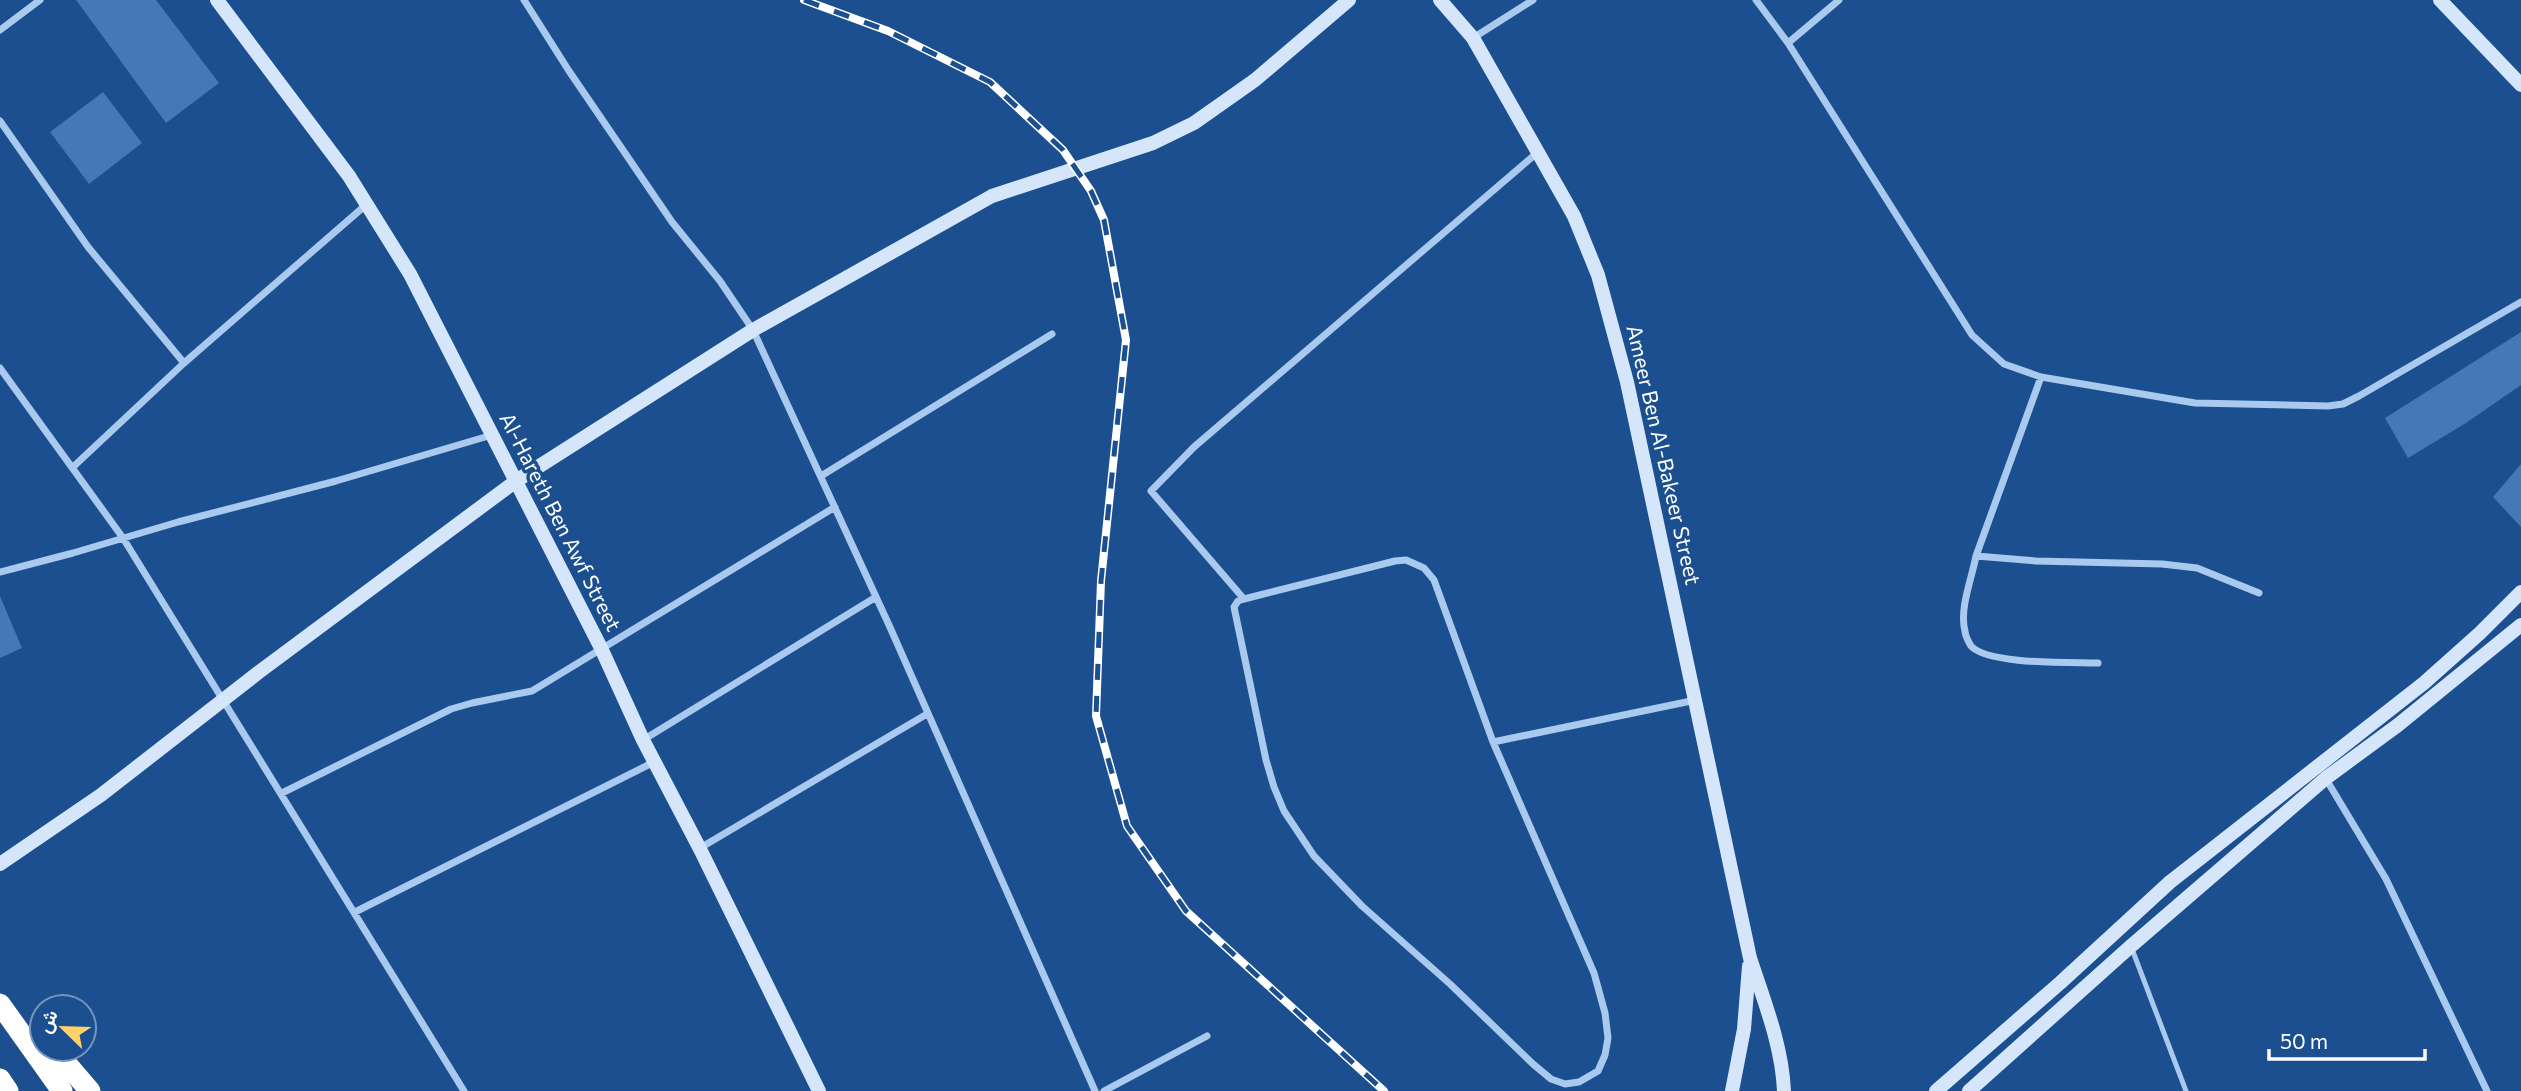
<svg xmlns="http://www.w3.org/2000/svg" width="2521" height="1091" font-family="Commissioner,Vazirmatn,sans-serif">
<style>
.building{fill:#4478b7}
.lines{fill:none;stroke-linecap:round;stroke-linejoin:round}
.lane{stroke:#a9c9ee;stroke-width:5}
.street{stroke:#a9c9ee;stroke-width:7}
.secondary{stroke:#d6e6fa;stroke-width:14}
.highway{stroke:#fff;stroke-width:21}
.rail-casing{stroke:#fff;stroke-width:8}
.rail{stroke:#1b4f8f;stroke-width:5;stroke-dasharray:16;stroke-linecap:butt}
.labels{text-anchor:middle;stroke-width:7;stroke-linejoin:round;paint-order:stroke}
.street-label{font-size:21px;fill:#fff;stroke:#1b4f8f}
</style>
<rect width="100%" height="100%" fill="#1b4f8f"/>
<path class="building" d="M76 0H156L219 83 166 123Z
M103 92 142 143 89 184 50 132Z
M2521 332V385L2466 423 2408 458 2385 418Z
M2521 464V527L2493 497Z
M0 596 22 648 0 658Z"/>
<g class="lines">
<path class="lane" d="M2132 949 2186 1091"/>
<path class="street" d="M524 0 569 71 672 222 720 281 753 330 889 625 1095 1091
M1756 0 1788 43 1972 335 2004 364 2041 377 2195 403 2328 406 2343 404 2359 396 2521 302
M0 30 40 0
M1473 38 1533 0
M1788 43 1839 0
M0 121 88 247 184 363 73 467
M184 363 367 204
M0 368 123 538 464 1091
M2041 377 1976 556 2036 561 2162 564 2197 568 2259 593
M821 476 1052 334
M1976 556C1972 578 1959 609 1965 631 1965 635 1969 643 1971 646 1988 665 2072 662 2098 663
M1406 560 1424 568 1434 580 1493 742 1594 973 1605 1013 1608 1038 1605 1055 1598 1071 1579 1082 1565 1084 1551 1079 1533 1064 1450 984 1362 906 1314 856 1284 811 1274 787 1266 760 1234 607 1238 601 1244 599 1395 561Z
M0 572 73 553 178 522 336 481 492 435
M1244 599 1151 491 1194 447 1538 152
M643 740 876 597
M1493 742 1696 700
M2326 779 2386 879 2487 1091
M282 793 451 709 472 703 532 691 835 507
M700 848 927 714
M355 912 654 762
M1104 1091 1207 1036"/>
<path class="secondary" d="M217 0 349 176 410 274 601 648 643 740 700 849 819 1091
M1440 0 1473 38 1574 216 1598 275 1627 382 1750 958C1764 1001 1782 1045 1784 1091
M2440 0 2521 85
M0 864 101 795 259 672 516 481 753 330 992 196 1153 143 1194 123 1255 80 1349 0
M1732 1091 1744 1029 1749 966
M1936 1091 2060 983 2170 882 2424 683 2480 633 2521 592
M1969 1091 2131 946 2326 778 2398 725 2521 625"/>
<path class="highway" d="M0 1004 62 1091
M54 1049 90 1091
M0 1079 8 1091"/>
<defs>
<path id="rail" d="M804 0 888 31 990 82 1063 150 1091 191 1104 220 1126 340 1101 581 1096 716 1127 826 1186 911 1384 1091"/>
</defs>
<use href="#rail" class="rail-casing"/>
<use href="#rail" class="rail"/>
</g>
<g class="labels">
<g class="street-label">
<text transform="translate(1663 455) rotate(77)" y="7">Ameer Ben Al-Bakeer Street</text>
<text transform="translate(560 522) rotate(63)" y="7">Al-Hareth Ben Awf Street</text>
</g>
</g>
<g transform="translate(63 1028) rotate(293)"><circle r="33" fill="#1b4f8f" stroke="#7695bc" stroke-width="2"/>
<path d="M0-5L12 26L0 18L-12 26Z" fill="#ffd166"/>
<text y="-10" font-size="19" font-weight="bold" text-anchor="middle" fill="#ffffff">ش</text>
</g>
<path d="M2269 1049v10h156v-10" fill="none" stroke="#ffffff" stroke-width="3.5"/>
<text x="2280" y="1049" font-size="21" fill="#ffffff" stroke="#1b4f8f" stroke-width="5" paint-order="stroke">50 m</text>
</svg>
